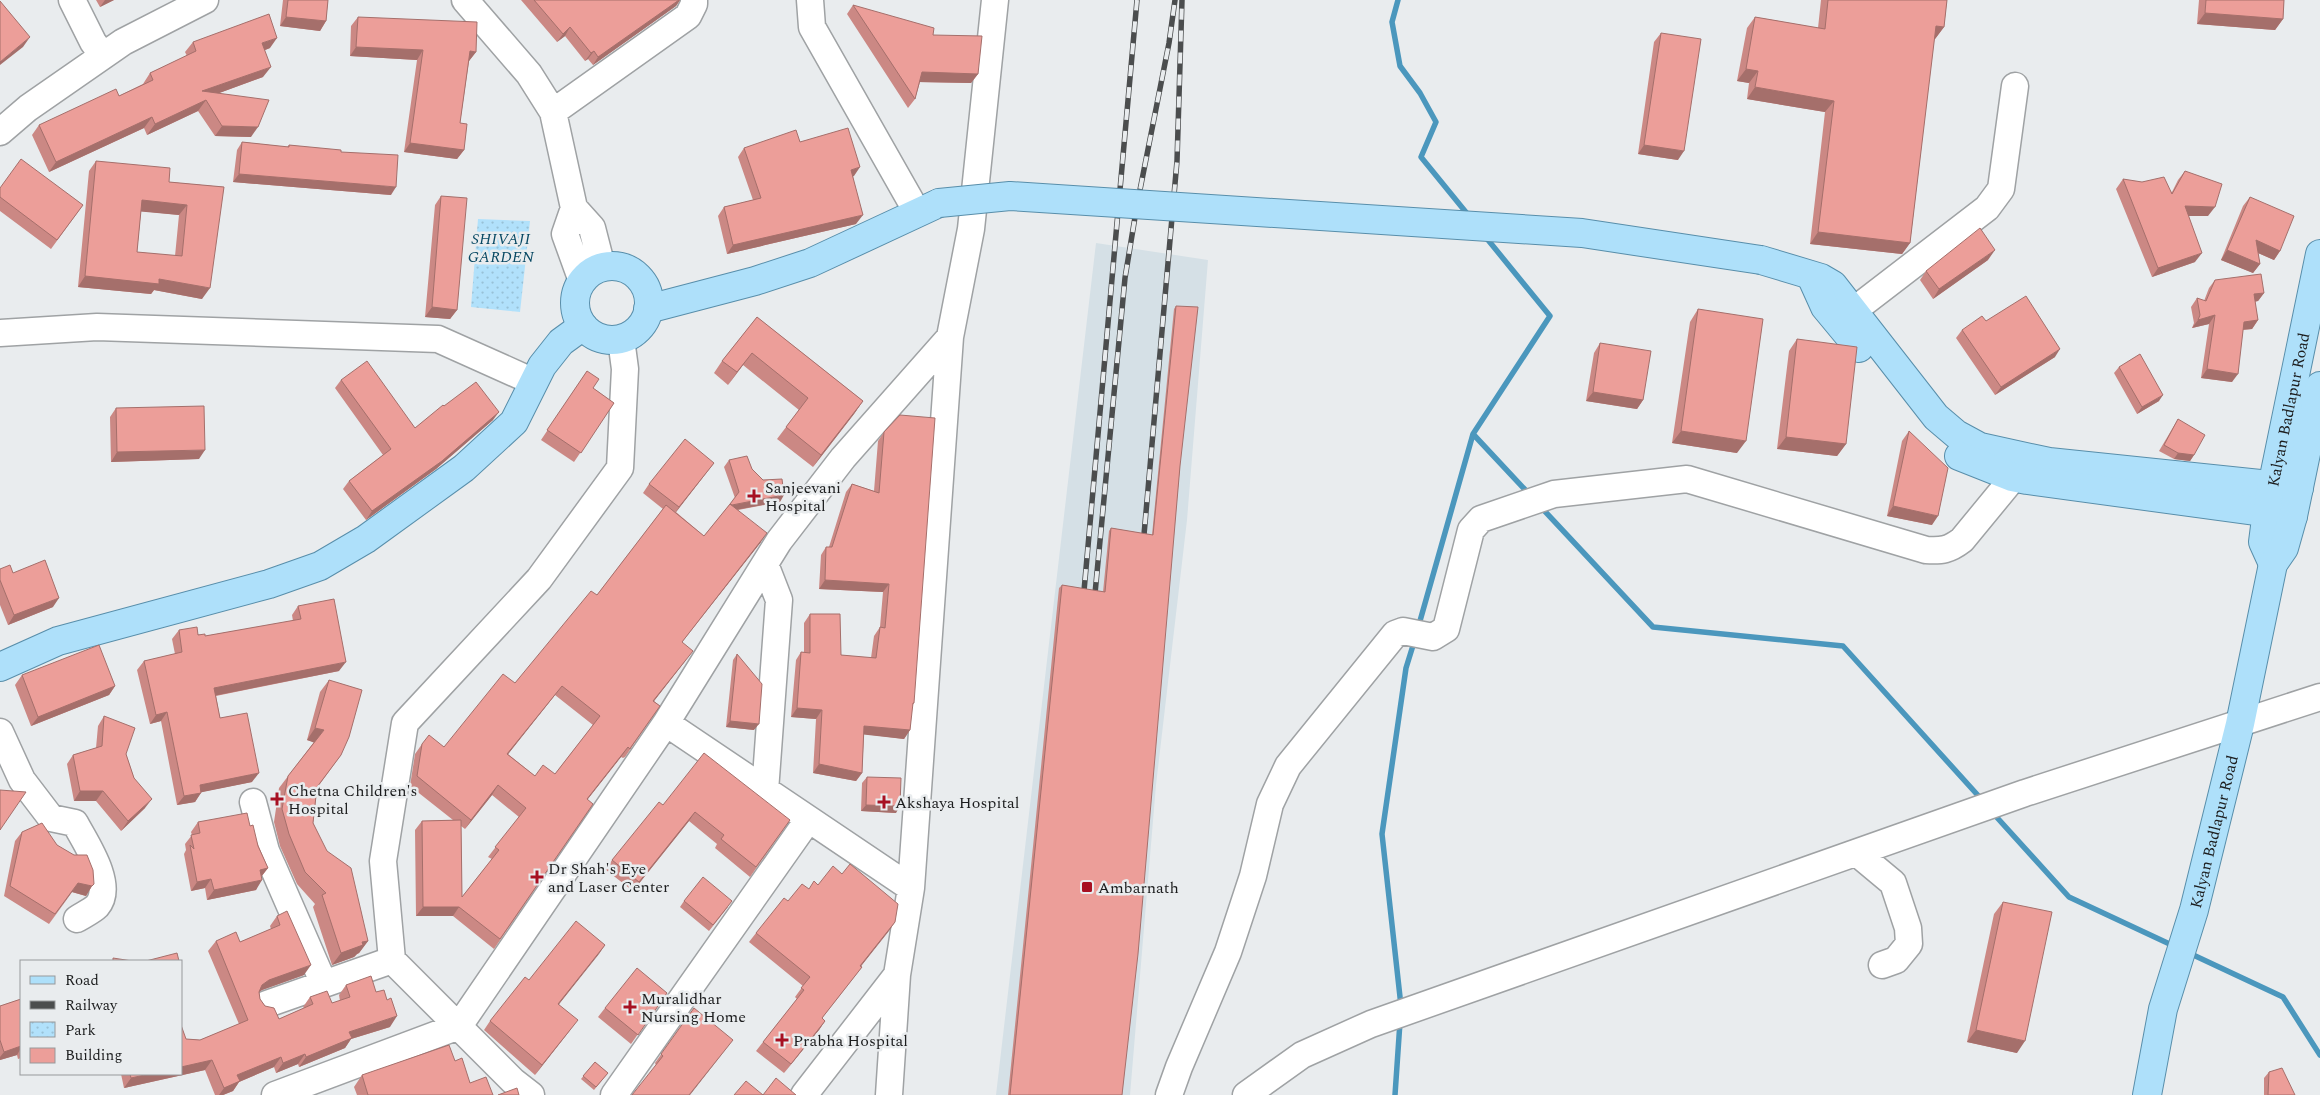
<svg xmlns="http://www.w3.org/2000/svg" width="2320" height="1095" font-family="Spectral,serif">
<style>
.built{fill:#d5e0e6}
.park{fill:url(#park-dots)}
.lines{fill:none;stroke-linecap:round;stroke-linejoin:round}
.stream{stroke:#4b97bd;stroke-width:5.5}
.minor-casing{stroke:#9fa2a4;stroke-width:29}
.major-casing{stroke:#588eaa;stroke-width:30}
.minor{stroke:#fff;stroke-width:26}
.major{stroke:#aee0fa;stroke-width:28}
.rail-casing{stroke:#4b4d4e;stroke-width:5.5}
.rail{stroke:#e9ecee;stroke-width:4;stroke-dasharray:11;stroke-linecap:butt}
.major-bridge-casing{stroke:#588eaa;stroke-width:30;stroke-linecap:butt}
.major-bridge{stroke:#aee0fa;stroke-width:28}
.wall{fill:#cb8884;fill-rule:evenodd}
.shaded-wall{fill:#a56f6b}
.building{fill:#ec9e99;stroke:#a56f6b;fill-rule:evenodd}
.poi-dot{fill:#a71022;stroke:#e9ecee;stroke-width:2}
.labels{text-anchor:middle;stroke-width:5;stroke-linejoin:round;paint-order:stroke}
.park-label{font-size:16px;font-style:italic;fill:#074863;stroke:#e9ecee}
.street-label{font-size:16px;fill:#1c1d1e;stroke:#e9ecee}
.poi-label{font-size:16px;fill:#1c1d1e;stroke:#e9ecee;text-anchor:start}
</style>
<defs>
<pattern id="park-dots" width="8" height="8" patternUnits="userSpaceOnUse" patternTransform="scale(1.25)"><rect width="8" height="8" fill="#b1e1fb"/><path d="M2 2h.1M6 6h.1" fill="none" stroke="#98c1d7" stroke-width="1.8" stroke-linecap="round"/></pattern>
</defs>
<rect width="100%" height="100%" fill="#e9ecee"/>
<path class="built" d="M1096 243 1208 260 1187 520 1156 785 1130 1095H996Z"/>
<path class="park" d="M478 219 530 221 520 312 471 307Z"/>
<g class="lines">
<path class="stream" d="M1398 0 1392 22 1400 66 1420 93 1436 122 1421 157 1469 216
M1484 235 1550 316 1473 434 1530 495
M1539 505 1653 627 1843 646 1983 801
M1418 628 1473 434
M1992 812 2069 897 2176 947
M2189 953 2283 997 2320 1055
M1401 1006 1382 834 1406 668 1415 639
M1395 1095 1400 1022"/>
<defs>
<path id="minor" d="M72 0 93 42 103 56
M465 0 529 74 553 112 574 208
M810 0 812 27 917 212
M553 112 688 16 694 4V0
M0 132 28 108 123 42 205 0
M582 281 565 234 574 208 592 228 602 267
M1853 311 1987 208 2001 189 2015 86
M0 333 97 327 438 339 534 382
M765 564 779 600 765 791
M666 723 911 888
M0 732 22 780 51 818 75 823C85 842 115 885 97 906 92 911 83 915 77 919
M253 802 266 851 324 984
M1857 853 1893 883 1908 928 1909 944 1896 960 1882 965
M267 1004 392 960
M275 1095 459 1026 666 723 779 541 843 458 950 337
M531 1095 513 1081 392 960 383 861 405 723 539 579 620 468 625 369 621 339
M614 1095 808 820
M804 1095 897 975
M889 1095 897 975 911 888 950 337 971 229 995 0
M1169 1095 1179 1067 1228 952 1253 876 1270 804 1288 766 1395 634 1403 631 1433 637 1446 629 1471 530 1481 519 1554 494 1687 479 1926 550C1942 551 1949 550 1962 540L2027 461
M1246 1095 1302 1055 1371 1024 2025 793 2320 697"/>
<g id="major">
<path d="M1761 260 1821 278 1833 285 1936 417 1956 434 1980 447 2049 462 2299 488"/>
<circle cx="612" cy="303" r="37"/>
<path d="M1811 276 1825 307 1859 348"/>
<path d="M648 309 755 281 810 263 939 203"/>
<path d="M1959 456 2012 477 2027 480 2293 516"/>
<path id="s1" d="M2273 564 2263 542 2267 511 2320 254"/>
<path d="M0 667 58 641 269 584 320 566 366 539 464 468 514 422 542 366 561 342 583 326"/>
<path id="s2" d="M2147 1095 2163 1009 2194 910 2240 724 2273 564 2284 548 2293 516 2320 386"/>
</g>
</defs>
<use href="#minor" class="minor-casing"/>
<use href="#major" class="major-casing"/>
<use href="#minor" class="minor"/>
<use href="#major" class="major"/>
<defs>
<path id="rail" d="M1143 546 1177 161 1182 0
M1083 602 1137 0
M1094 604 1125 278 1137 205 1169 43 1175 0"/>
</defs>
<use href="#rail" class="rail-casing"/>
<use href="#rail" class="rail"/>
<defs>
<path id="major-bridge" d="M939 203 1010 196 1582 233 1761 260"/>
</defs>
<use href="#major-bridge" class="major-bridge-casing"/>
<use href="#major-bridge" class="major-bridge"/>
</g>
<path class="wall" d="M96 0H114L100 7Z
M283 0H328L326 21 320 31 280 26Z
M521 0H680L676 6 593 65 588 59 585 61 565 36 557 42Z
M1821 0H1947L1944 27 1935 39H1934L1910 243 1902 254 1810 244 1825 112 1747 99 1749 83 1737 81 1747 28 1755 17 1818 28Z
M2199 0H2284L2283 19 2275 30 2197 24Z
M853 5 933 35 978 74 971 83 920 82 915 99 908 108 847 14Z
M358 17 476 52 469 61 460 123 464 150 457 159 404 152 417 60 350 56 351 26Z
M1661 33 1678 160 1638 154 1654 42Z
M193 42 270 48 265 50 263 77 219 93 251 137 215 136 198 111 147 135 144 128 49 172 32 135 39 125 119 96 143 84 150 73 187 56 185 52Z
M242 142 287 147 289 145 341 152 391 195 233 182 237 150Z
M800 142 854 176H853L856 224 727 254 718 216 724 207 753 200 738 157 744 148Z
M96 161 169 182 224 187 202 299 154 290 151 294 78 287 89 171ZM141 211 179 215 175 256 137 252Z
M2185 171 2208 216H2188L2195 262 2152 277 2116 189 2123 179 2172 192 2178 180Z
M0 188 83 205 51 249 0 211Z
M441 196 457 310 450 319 425 317 435 205Z
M2250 197 2280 251 2274 260 2258 253 2260 264 2253 273 2221 260 2243 206Z
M1988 260 1933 299 1920 280 1926 271Z
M2215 280 2264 293 2258 301 2255 302 2258 320 2252 329 2243 330 2232 382 2201 378 2209 324 2192 328 2194 323 2191 307 2197 298 2204 301 2209 288Z
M1176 306 1180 466 1122 1095H1008L1059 588 1062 585 1103 592 1109 531 1111 528 1152 535 1174 309Z
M1698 309 1737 453 1672 443 1690 322Z
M757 317 863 401 854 414 813 467 777 439 799 410 743 365 728 385 714 373 722 361Z
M1962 330 2055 357 1995 395 1956 338Z
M1797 339 1846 444 1837 456 1777 449 1789 351Z
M1600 343 1643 400 1637 409 1586 401 1594 353Z
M2119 367 2159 401 2137 414 2114 373Z
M587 371 593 388 614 403 574 462 541 440Z
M341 380 415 428 444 406 493 420 436 469 366 520 343 489 349 481 383 455 335 388Z
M116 408 199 459 111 462 110 417Z
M2178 419 2194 455 2190 461 2174 459 2159 451Z
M1909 431 1932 525 1887 516 1902 441Z
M884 432 914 703 912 706 910 730 904 739 864 734 862 773 856 781 813 773 816 719 791 717 796 660 801 652H804V623L810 614 841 655 871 658 874 636 880 627 883 592 819 589 821 555 826 547H829L846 492 852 484 874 491 878 441Z
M729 460 752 469 780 502 738 510 761 542 682 642 686 660 654 701 660 706 625 757 623 758 621 757 587 800 593 804 494 949 453 916H416L415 830 422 821 453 820 410 786 415 754 422 744 444 747 515 683 597 595 663 509 643 493 649 484 714 463 676 512 704 536 735 498 724 467ZM555 695 593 725 555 774 535 776 508 754ZM492 795 519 817 488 857 492 859 462 897 461 826 465 829Z
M0 569 13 573 53 607 8 625 0 605Z
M298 606 339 671 216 696 220 718 252 782 201 792 195 802 177 805 161 721 150 724 137 670 144 661 175 654 172 639 179 630 205 636 293 621 292 615Z
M737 654 754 730 726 727 733 660Z
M22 675 115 686 109 695 31 726 15 685Z
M329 680 341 755 317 788 313 823 368 941 359 953 357 954 354 957 332 965 313 907 315 904 297 884 280 846 274 822 279 788 314 742 307 740 320 692Z
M104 716 126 754 134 778 145 808 121 831 96 801H74L67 764 73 755 96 748 98 726Z
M867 777 896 813 861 811 862 783Z
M663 805 790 820 750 877 715 848 717 844 689 821 633 891 606 870 612 860Z
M198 822 250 826 268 868 261 877 256 890 207 900 205 888 191 891 184 854 186 850 185 844 192 835 191 832Z
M22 832 57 845 92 886 86 896 72 892 49 924 4 896 15 841Z
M818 885 895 922 861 966 862 967 855 976 822 1018 825 1021 819 1030 784 1073 756 1051 797 999 795 997 803 986 749 942 756 933 788 901 809 889Z
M684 901 728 907 709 931 680 907Z
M2003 902 2017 1053 1967 1042 1994 914Z
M277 916 304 975 262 990 259 992 260 999 265 1006 279 1019 304 1008 303 1007 310 997 332 1003 340 1001 339 995 346 985 376 992 390 1027 351 1039 345 1048 299 1067 298 1064 276 1073 274 1067 239 1082 233 1091 223 1095H215L205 1070 124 1088 121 1074H181L186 1039 200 1040 239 1024 208 951 216 941 240 942 271 929 270 926Z
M605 945 559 1004 571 1029 535 1075 484 1030 490 1021 529 980Z
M667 993 631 1044 598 1017 605 1008Z
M21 999V1058L18 1059 17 1055 0 1060V1006Z
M694 1008 726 1049 656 1065 655 1063Z
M455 1061 470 1083 493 1095H357L354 1087 362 1075Z
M595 1062 608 1073 594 1090 581 1079Z
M2269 1072 2295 1095H2264V1078Z"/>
<path class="shaded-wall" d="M105 0H114L100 7Z
M679 0H680L676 6 593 65 598 57Z
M2205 13 2283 19 2275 30 2197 24Z
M286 17 326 21 320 31 280 26Z
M1936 26 1944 27 1935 39 1927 38Z
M570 27 565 36 557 42 563 34Z
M30 37 23 47 0 65V62Z
M277 38 270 48 255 54 262 43Z
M356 47 423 50 417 60 350 56Z
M470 51 476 52 469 61H464Z
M594 51 588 59 585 61 591 53Z
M271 67 263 77 195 102 202 91Z
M1746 69 1758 71 1749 83 1737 81Z
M922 72 978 74 971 83 916 82Z
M1755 87 1834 101 1825 112 1747 99Z
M206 100 198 111 147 135 155 124Z
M152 117 144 128 49 172 56 162Z
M222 126 258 127 251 137 215 136Z
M410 143 464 150 457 159 404 152Z
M1644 145 1684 151 1678 160 1638 154Z
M860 167 854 176 845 179 851 170Z
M239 174 396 187 391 195 233 182Z
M142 200 187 205 179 215 135 211Z
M2185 206 2215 207 2208 216H2178Z
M863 215 856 224 727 254 733 245Z
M1818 232 1910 243 1902 254 1810 244Z
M2256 240 2280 251 2274 260 2249 249Z
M1995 250 1988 260 1933 299 1939 289Z
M2227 250 2260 264 2253 273 2221 260Z
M2202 253 2195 262 2152 277 2158 268Z
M85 276 159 279 210 288 202 299 154 290 151 294 78 287Z
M2264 293 2258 301 2248 302 2254 294Z
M432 307 457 310 450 319 425 317Z
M2215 315 2209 324 2192 328 2198 320Z
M2258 320 2252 329 2238 330 2244 322Z
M2060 349 2055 357 1995 395 2001 387Z
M752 353 728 385 737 372Z
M2207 369 2238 374 2232 382 2201 378Z
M1593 392 1643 400 1637 409 1586 401Z
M2163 395 2159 401 2137 414 2142 407Z
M863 401 854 414 813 467 821 455Z
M499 412 493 420 436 469 366 520 372 511Z
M1681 431 1746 441 1737 453 1672 443Z
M1786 437 1846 444 1837 456 1777 449Z
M205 450 199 459 111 462 117 452Z
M2178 453 2194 455 2190 461 2174 459Z
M714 463 707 472 673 516 679 507Z
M784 495 780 502 724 512 729 506Z
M1893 506 1938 516 1932 525 1887 516Z
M767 533 761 542 675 651 682 642Z
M825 580 889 584 883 592 819 589Z
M59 598 53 607 8 625 14 615Z
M693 651 686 660 647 710 653 701Z
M346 662 339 671 208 697 214 688Z
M115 686 109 695 31 726 38 717Z
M562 686 555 695 501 763 507 754Z
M797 708 822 710 816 719 791 717Z
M167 712 161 721 150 724 156 715Z
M730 721 759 724 754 730 726 727Z
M864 726 910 730 904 739 859 734Z
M315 728 324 730 315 743 307 740Z
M628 747 621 757 580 809 587 799Z
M819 764 862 773 856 781 813 773Z
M259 773 252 782 193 794 200 785Z
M498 785 492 795 465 829 471 820Z
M80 791H103L96 801H74Z
M201 793 195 802 177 805 184 796Z
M152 799 145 808 121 831 128 821Z
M866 805 900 806 896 813 861 811Z
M695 812 689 821 633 891 639 882Z
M268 868 261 877 260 870Z
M211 879 205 888 191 891 197 882Z
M262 880 256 890 207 900 214 890Z
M78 883 92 886 86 896 72 892 49 924Z
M423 907H459L453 916H416Z
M895 922 889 931 854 975 860 966Z
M368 941 359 953 357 954 354 957 332 965 341 953 362 942Z
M605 945 599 954 552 1013 558 1004Z
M311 965 304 975 262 990 255 995 262 985 269 980Z
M397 1016 390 1027 351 1039 345 1048 299 1067 306 1057 349 1032Z
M578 1020 571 1029 535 1075 542 1065Z
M825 1021 819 1030 784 1073 791 1064Z
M1976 1030 2025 1041 2017 1053 1967 1042Z
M733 1040 726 1049 690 1095H689Z
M21 1046V1048L17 1055 0 1060V1057L4 1052Z
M305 1054 298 1064 276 1073 283 1063Z
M281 1057 274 1067 239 1082 233 1091 223 1095H219L224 1088 237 1075Z
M212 1060 205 1070 124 1088 131 1078 149 1074H181V1067Z"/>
<path class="building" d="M288 0H328L326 21 286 17Z
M534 0H679L598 57 594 51 591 53 570 27 563 34Z
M1828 0H1947L1944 27 1936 26 1910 243 1818 232 1834 101 1755 87 1758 71 1746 69 1755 17 1825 29Z
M2206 0H2284L2283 19 2205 13Z
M0 1 30 37 0 62Z
M853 5 934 28 933 35 982 36 978 74 922 72 915 99Z
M269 14 277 38 262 43 271 67 202 91 269 100 258 127 222 126 206 100 155 124 152 117 56 162 39 125 116 89 119 96 153 80 150 73 196 51 193 42Z
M358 17 477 22 476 52 470 51 460 123 467 124 464 150 410 143 423 50 356 47Z
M1661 33 1701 39 1684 151 1644 145Z
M848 128 860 167 851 170 863 215 733 245 724 207 761 198 744 148 796 130 800 142Z
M242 142 289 147V145L341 150V152L398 155 396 187 239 174Z
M21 159 83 205 57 240 0 197V188Z
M96 161 170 168 169 182 224 187 210 288 159 279V284L85 276ZM142 200 187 205 182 256 137 252Z
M2185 171 2222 184 2215 207 2185 206 2202 253 2158 268 2123 179 2142 182 2164 177 2172 194Z
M441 196 467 198 457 310 432 307Z
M2250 197 2294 216 2280 251 2256 240 2260 264 2227 250Z
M1980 228 1995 250 1939 289 1926 271Z
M2261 274 2264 293 2254 294 2258 320 2244 322 2238 374 2207 369 2215 315 2198 320 2200 315 2197 298 2206 301 2215 280Z
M2026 296 2060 349 2001 387 1962 330 1982 316 1986 321Z
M1176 306 1198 307 1180 466 1138 954 1122 1095H1010L1062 585 1105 592 1111 528 1153 535Z
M1698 309 1763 319 1746 441 1681 431Z
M757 317 863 401 821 455 786 427 808 398 752 353 737 372 722 361Z
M1797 339 1857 347 1846 444 1786 437Z
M1600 343 1651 351 1643 400 1593 392Z
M2140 354 2163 395 2142 407 2119 367Z
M367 361 415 428 443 405 444 406 476 382 499 412 442 461 372 511 349 481 391 449 341 380Z
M587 371 599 379 593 388 614 403 581 453 547 430Z
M204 406 205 450 117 452 116 408Z
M900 415 935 418 914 703H913L910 730 864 726 862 773 819 764 822 710 797 708 801 652 810 653V614H840L841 655 876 658 880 627 885 628 889 584 825 580 826 547H832L852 484 879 493 884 432Z
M2178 419 2205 435 2194 455 2178 453 2164 445Z
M1909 431 1948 468 1938 516 1893 506Z
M685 439 714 463 679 507 649 484Z
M747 456 752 469 763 480 782 479 784 495 732 505 730 504 739 492 729 460Z
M730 504 767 533 682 642 693 651 653 701 660 706 631 747 630 749 628 747 587 799 593 804 500 939 459 907H423L422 821 461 820 462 897 499 850 495 847 526 808 498 785 471 820 417 776 422 744 429 735 444 747 503 674 515 683 591 591 597 595 666 505 704 536ZM562 686 600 716 555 774 543 765 535 776 507 754Z
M45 560 59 598 14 615 0 580V569L10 565 13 573Z
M334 599 346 662 214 688 220 718 247 713 259 773 200 785 201 793 184 796 167 712 156 715 144 661 182 652 179 630 197 627 198 635 205 634V636L301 619 298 606Z
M99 645 115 686 38 717 22 675Z
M737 654 762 684 759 724 730 721Z
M329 680 362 690 349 737 341 755 317 787 313 823 327 851 351 868 368 941 362 942 363 945 341 953 322 895 326 893 305 872 289 834 282 809 288 776 324 730 315 728Z
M104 716 135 728 126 754 134 778 152 799 128 821 103 791H80L73 755 102 746Z
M704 753 790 820 756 867 721 839 724 835 695 812 639 882 612 860 659 802 663 805Z
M867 777 901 778 900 806 866 805Z
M0 790 26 792 0 830Z
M247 813 250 826 253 825 258 846 268 868 260 870 262 880 214 890 211 879 197 882 190 845 194 849 191 835 200 833 198 822Z
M42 823 57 845 74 855H87L93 870 94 884 92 886 78 883 55 914 10 886 22 832Z
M850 864 898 904 895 922 860 966 862 967 822 1018 825 1021 791 1064 763 1042 804 990 801 988 810 977 756 933 784 898 788 901 802 884 809 889 814 881 818 885 833 866 842 874Z
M703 877 732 901 713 925 684 901Z
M2003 902 2052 912 2025 1041 1976 1030Z
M287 911 311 965 269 980 262 985 259 992 260 999 265 1006 274 1008 279 1019 313 1004 310 997 327 991 332 1003 350 997 346 985 371 976 376 992 384 990 387 1000 391 998 397 1016 349 1032 352 1038 306 1057 305 1054 283 1063 281 1057 237 1075 240 1081 224 1088 212 1060 181 1067V1025L186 1039 200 1040 248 1020 216 941 236 932 240 942 280 925 277 916Z
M576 921 605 945 558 1004 578 1020 542 1065 490 1021 525 977 529 980Z
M177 953 179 961H146Z
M113 958 132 961H113Z
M637 968 667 993 638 1035 605 1008Z
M21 999V1046L4 1052 0 1040V1006Z
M694 1008 733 1040 689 1095H632L663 1056 661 1054Z
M449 1045 455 1061 462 1058 470 1083 486 1077 493 1095H368L362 1075Z
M595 1062 608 1073 596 1087 583 1076Z
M2282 1068 2295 1095H2268L2269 1072Z
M130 1074H149L131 1078Z
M776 1078 796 1095H734L746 1081 763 1095Z
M517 1088 519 1095H498Z"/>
<g class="poi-dot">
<path d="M751.5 488.5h5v5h5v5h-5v5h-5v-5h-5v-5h5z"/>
<path d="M274.5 791.5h5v5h5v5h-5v5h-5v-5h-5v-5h5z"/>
<path d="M881.5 794.5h5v5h5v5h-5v5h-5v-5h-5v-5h5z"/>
<path d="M534.5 869.5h5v5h5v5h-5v5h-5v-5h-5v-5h5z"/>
<rect x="1081" y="881" width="12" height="12" rx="2.5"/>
<path d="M627.5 999.5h5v5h5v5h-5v5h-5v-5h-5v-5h5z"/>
<path d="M779.5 1032.5h5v5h5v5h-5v5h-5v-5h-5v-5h5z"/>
</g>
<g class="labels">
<g class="park-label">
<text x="501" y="244">SHIVAJI<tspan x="501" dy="18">GARDEN</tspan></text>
</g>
<g class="street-label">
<text dy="6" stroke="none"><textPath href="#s1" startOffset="159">Kalyan Badlapur Road</textPath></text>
<text dy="6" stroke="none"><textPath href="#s2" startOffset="272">Kalyan Badlapur Road</textPath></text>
</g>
<g class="poi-label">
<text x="765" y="493">Sanjeevani<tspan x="765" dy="18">Hospital</tspan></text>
<text x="288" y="796">Chetna Children's<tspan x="288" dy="18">Hospital</tspan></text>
<text x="895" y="808">Akshaya Hospital</text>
<text x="548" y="874">Dr Shah's Eye<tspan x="548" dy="18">and Laser Center</tspan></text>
<text x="1098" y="893">Ambarnath</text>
<text x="641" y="1004">Muralidhar<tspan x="641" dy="18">Nursing Home</tspan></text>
<text x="793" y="1046">Prabha Hospital</text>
</g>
</g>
<rect x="20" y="960" width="162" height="115" fill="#e9ecee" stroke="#97999b"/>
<rect x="30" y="976" width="25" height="8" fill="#aee0fa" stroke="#97999b"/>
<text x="65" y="985" font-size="15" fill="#1c1d1e">Road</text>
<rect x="30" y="1001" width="25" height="8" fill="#4b4d4e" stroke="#97999b"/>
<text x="65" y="1010" font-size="15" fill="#1c1d1e">Railway</text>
<rect x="30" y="1022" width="25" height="15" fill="url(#park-dots)" stroke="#97999b"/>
<text x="65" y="1035" font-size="15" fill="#1c1d1e">Park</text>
<rect x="30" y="1048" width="25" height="15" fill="#ec9e99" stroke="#97999b"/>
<text x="65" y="1060" font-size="15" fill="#1c1d1e">Building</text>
</svg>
